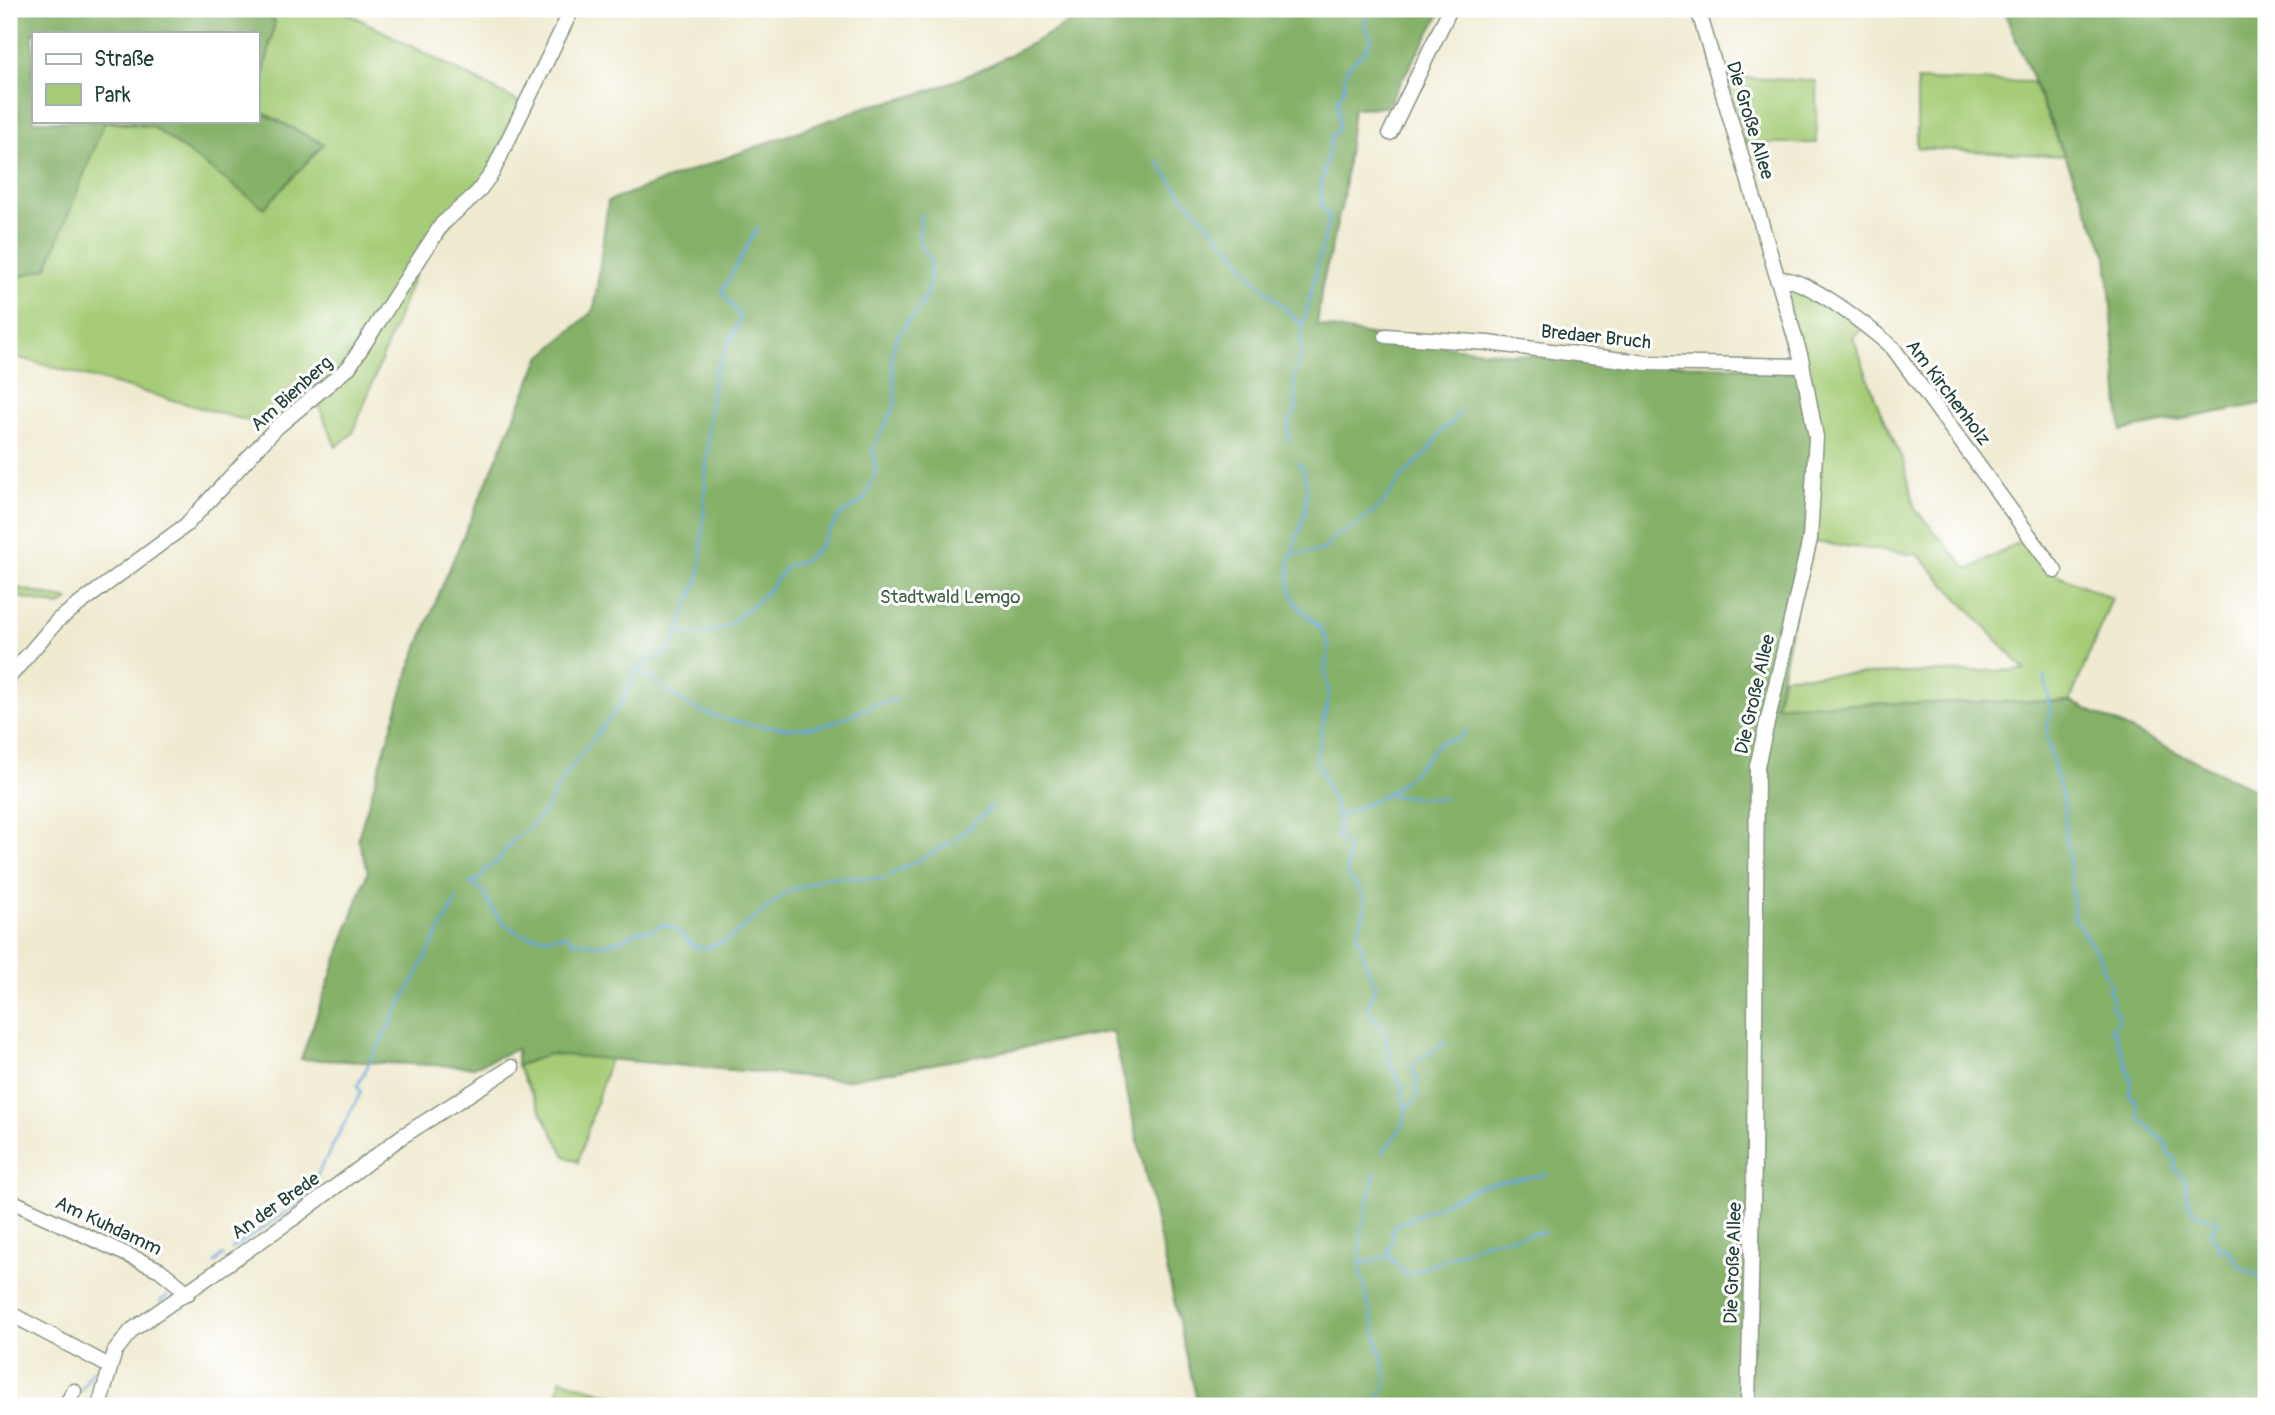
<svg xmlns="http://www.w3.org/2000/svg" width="2275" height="1415" font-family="Pangolin,sans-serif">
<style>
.green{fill:#a6cc77;stroke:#628456;stroke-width:2}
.forest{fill:#84b068;stroke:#52764e;stroke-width:2}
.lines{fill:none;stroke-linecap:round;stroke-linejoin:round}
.stream{stroke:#66a6d9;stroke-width:2.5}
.minor-casing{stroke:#879482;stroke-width:17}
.minor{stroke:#fff;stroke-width:14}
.labels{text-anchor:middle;stroke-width:6;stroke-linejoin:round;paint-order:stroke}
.street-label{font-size:19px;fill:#1f3d34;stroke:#fff}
.park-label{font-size:19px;fill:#416145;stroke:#fff}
</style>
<rect width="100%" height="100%" fill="#fff"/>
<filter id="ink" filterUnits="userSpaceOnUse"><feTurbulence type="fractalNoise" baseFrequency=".0143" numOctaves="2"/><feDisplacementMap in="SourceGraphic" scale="14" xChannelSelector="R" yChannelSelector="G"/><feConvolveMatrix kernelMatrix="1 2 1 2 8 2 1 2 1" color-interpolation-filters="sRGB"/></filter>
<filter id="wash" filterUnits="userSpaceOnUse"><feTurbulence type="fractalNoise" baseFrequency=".00686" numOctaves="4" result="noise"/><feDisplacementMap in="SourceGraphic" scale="28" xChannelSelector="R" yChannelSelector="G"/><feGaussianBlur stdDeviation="1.57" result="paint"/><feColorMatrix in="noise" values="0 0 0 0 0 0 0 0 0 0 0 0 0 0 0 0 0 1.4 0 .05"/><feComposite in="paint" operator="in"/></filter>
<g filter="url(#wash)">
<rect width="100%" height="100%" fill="#efead0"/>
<path class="green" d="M259 9H340L521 103 490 171 346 364 270 427 9 355V280L47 267 104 121 153 127 264 207 323 144 257 110 275 21Z
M1726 77 1816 81 1817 143H1745Z
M1917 80 2033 82 2064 156 1917 148Z
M416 271 353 433 336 447 316 399Z
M1788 283 1865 327 1853 337 1880 411 1904 463 1915 509 1968 570 2028 537 2058 575 2112 598 2070 701 1776 705 1783 676 2025 670 1918 555 1814 542 1821 438 1784 286Z
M9 586 69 600 60 606 9 595Z
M549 1054 610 1058 578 1162 565 1156 517 1066Z
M560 1379 643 1406H644H556Z"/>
<path class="forest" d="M9 9H259L275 21 257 101V33H33V121H257V110L324 144 264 208 153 127 105 121 47 268 9 280Z
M1094 9H1443L1386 107 1353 108 1343 199 1322 286 1317 325C1473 358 1633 364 1793 369 1840 418 1788 638 1776 705L2070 701 2266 795V1406H1198L1113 1031 845 1080 549 1054 517 1066V1049L474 1067 301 1059 368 871 358 838 409 670 442 586 540 358 594 310 608 201 868 106C951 93 1021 49 1094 9Z
M2003 9H2266V403L2121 431 2107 256Z"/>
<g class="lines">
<path class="stream" d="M1157 160 1180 193 1236 254 1252 277 1303 326
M1289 441 1288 425 1297 408 1294 375 1301 359V334L1330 215 1322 209 1321 185 1332 134 1339 130 1338 98 1344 89 1346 69 1365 51 1372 39 1364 23 1370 12 1376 9
M1298 463 1303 469 1307 487 1305 513 1289 562 1290 591 1297 605 1323 631 1329 647 1325 669 1329 694 1316 759 1333 801 1339 822 1337 838 1348 847 1347 875C1371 900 1367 903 1357 935 1365 952 1364 969 1376 984L1367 1009 1386 1033 1389 1061 1401 1085 1406 1110 1404 1123 1383 1153
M1293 555 1323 550 1336 535 1352 529 1384 502 1399 480 1427 453 1443 429 1453 422 1460 409
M678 633 701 635 728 626 766 593 786 567 806 559 820 546 840 515 863 501 876 472 873 448 896 404 892 356 896 338 924 300 930 281 931 262 919 239 921 214
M636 670C657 679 670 695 690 706 724 724 794 735 831 723 858 715 865 704 896 700
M2045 676C2046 687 2049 698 2050 709 2050 718 2046 728 2047 736 2053 776 2069 797 2065 841L2068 844 2074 918 2103 962 2102 969 2111 985 2108 990 2113 997 2111 1006 2119 1014 2117 1024 2110 1029 2115 1032 2132 1083 2129 1096 2136 1100 2140 1119 2168 1145 2167 1152 2176 1160 2175 1168 2186 1182 2187 1200 2197 1214 2219 1221 2210 1232 2221 1251 2227 1248 2241 1268 2259 1276 2262 1286 2266 1287
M1386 795 1443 799
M1338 817 1386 795 1410 776 1441 741 1457 740 1467 730
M470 883 480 879 486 869 498 861 512 840 528 829 544 812 563 778 623 701 636 670 670 651 700 575 710 407 715 372 741 318 722 291 758 227
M470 883C485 889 486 899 494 911 513 939 537 939 567 935L572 941 602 945 621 940 639 930 651 931 664 924 677 930 695 947 707 948 729 939 785 893 818 880 828 877 882 879 953 842 992 806
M1406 1110 1416 1099 1417 1079 1412 1071 1417 1060 1446 1043
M1375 1173 1361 1232 1360 1271 1387 1379 1376 1406
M232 1249 304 1200 361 1092 357 1086 457 899
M1387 1254 1392 1243V1227L1483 1185 1547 1174
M215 1263 223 1255
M1360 1264 1386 1256C1397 1259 1397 1269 1407 1275L1486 1242 1544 1232
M160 1302 167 1296
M81 1391 93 1369"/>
</g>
</g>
<g filter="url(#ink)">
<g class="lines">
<defs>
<path id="minor" d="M1698 9 1801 358 1816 437 1810 539 1757 766 1754 1159 1748 1406
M1390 133 1450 9
M1777 279C1805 275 1871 329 1893 348L2055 571
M1386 336 1488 343 1647 363 1802 366
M9 677 58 620 186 525 276 428 349 367 442 224 477 193 492 173 572 9
M9 1200 160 1270 188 1293
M9 1313 109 1366
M65 1406 74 1391
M99 1406 115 1351 132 1330 298 1215 401 1137 512 1067"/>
</defs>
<use href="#minor" class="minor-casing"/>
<use href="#minor" class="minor"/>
</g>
</g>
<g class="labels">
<g class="street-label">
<text transform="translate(1751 120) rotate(73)" y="7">Die Große Allee</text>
<text transform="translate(1596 336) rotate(6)" y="7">Bredaer Bruch</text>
<text transform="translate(1949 392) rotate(53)" y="7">Am Kirchenholz</text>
<text transform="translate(291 393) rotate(-42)" y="7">Am Bienberg</text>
<text transform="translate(1754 694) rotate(-77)" y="7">Die Große Allee</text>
<text transform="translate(275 1205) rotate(-35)" y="7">An der Brede</text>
<text transform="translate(109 1225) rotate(25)" y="7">Am Kuhdamm</text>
<text transform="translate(1732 1263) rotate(-88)" y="7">Die Große Allee</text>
</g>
<g class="park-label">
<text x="950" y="603">Stadtwald Lemgo</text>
</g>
</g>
<rect width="2275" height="1415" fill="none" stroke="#fff" stroke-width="35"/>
<rect x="32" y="32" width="228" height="91" fill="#ffffff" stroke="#a5b1ae" stroke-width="2"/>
<rect x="46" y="54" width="35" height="10" fill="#ffffff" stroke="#a5b1ae" stroke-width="2"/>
<text x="94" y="66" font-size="21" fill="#1f3d34">Straße</text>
<rect x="46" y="84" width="35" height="21" fill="#a6cc77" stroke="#a5b1ae" stroke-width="2"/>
<text x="94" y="102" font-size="21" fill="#1f3d34">Park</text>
</svg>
